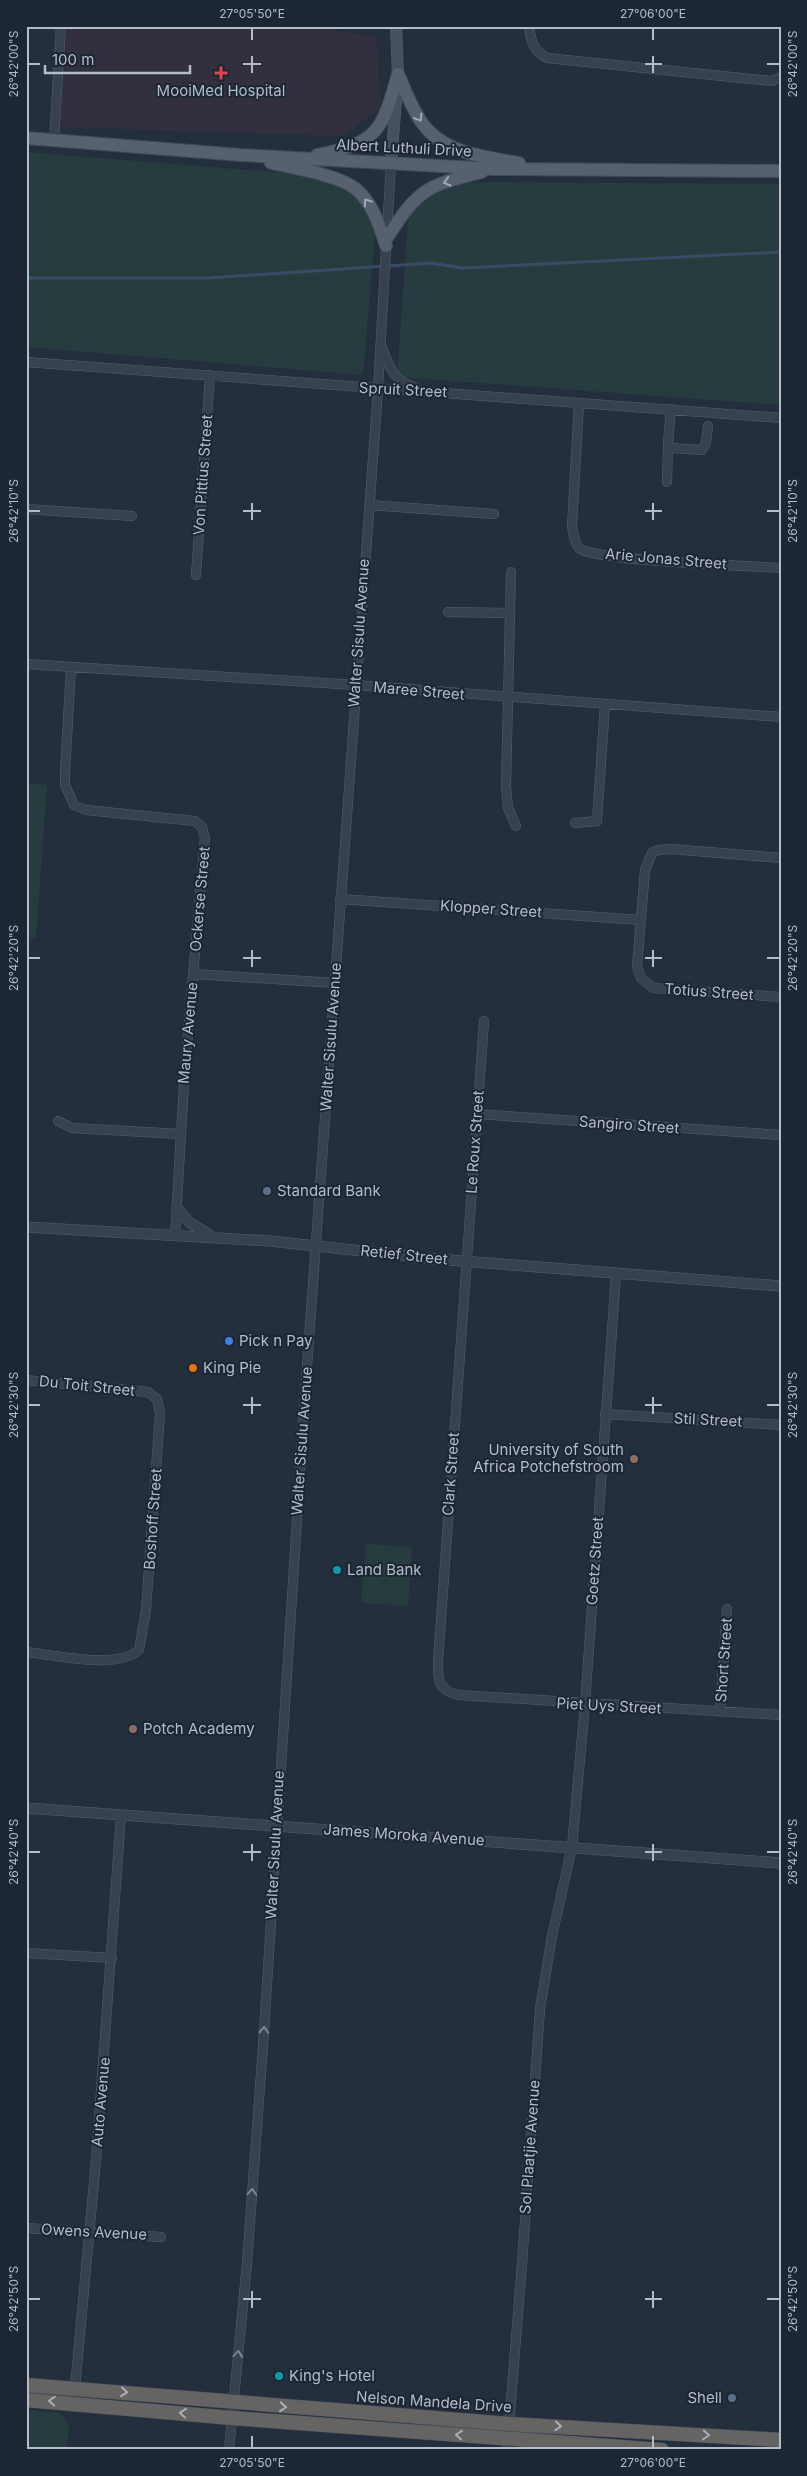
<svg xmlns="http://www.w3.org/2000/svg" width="807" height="2476" font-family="Inter,sans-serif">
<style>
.medical{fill:#32303f}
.green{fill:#263c3f}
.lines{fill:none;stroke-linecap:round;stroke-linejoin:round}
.stream{stroke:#394c67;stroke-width:3}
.minor-casing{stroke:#565f6c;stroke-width:10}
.tertiary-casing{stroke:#565f6c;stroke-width:11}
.secondary-casing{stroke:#565f6c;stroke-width:12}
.primary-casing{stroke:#414a57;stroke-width:14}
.trunk-casing{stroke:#434c59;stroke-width:15}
.minor{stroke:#38414e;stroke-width:9}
.tertiary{stroke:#38414e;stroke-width:10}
.secondary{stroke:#465061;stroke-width:11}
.primary{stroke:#56606e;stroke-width:12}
.trunk{stroke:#656462;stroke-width:14}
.oneway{stroke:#a1aab7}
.oneway2{stroke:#7c8592}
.oneway3{stroke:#a8afba}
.ticks{fill:none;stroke:#b4bcc9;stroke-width:2}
.health-dot{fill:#e0444e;stroke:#1d2633;stroke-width:2}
.service-dot{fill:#5c6f8a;stroke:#1d2633;stroke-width:2}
.shop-dot{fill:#3f7fe0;stroke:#1d2633;stroke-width:2}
.food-dot{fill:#e8710a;stroke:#1d2633;stroke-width:2}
.education-dot{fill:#8d6e63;stroke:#1d2633;stroke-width:2}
.culture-dot{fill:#0f9aa8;stroke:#1d2633;stroke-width:2}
.labels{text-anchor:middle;stroke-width:4;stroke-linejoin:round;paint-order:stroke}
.poi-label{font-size:15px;fill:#b4bcc9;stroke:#1d2633;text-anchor:start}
.street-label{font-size:15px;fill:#b4bcc9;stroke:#1d2633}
.neatline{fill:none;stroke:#b4bcc9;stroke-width:2}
.ticks-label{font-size:12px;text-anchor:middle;fill:#b4bcc9}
</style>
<rect width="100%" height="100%" fill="#242f3e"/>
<path class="medical" d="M67 26H306L376 37 381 108 343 136 60 127Z"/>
<path class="green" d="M26 152 333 177 354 187 376 219 363 375 26 347Z
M459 182 781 184V405L397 377 408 221C422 195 432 190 459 182Z
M26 783 47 785 36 938 26 937Z
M366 1544 412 1547 408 1606 361 1603Z
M26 2410 60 2413 69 2425 67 2450H26Z"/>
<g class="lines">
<path class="stream" d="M26 278H208L431 263 463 268 781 252"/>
<defs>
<path id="minor" d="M529 26C531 41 533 51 547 58L761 80 772 81 781 77
M54 141 61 26
M382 348C389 366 394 382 415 387
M26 362 781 418
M579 403 572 526C573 533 574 542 579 548 593 561 752 566 781 568
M671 409 668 443 671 448 702 450 706 443 708 426
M667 482 668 443
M369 505 494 514
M26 509 132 516
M511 572 506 786 508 808 516 826
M196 575 210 375
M448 612 510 613
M26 664 355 685 781 717
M71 668 65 772V785L74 805 86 810 195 821 202 827 205 838 185 1067 175 1235
M575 823 597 821 605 705
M781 858 671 849 658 850 652 853 645 870 637 966 641 978 653 988 781 997
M340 899 641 920
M194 974 335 983
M484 1021 438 1661C438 1681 438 1690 458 1695L781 1715
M477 1114 781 1135
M58 1121 72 1128 181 1134
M26 1380 148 1392 157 1399 160 1413 146 1610 139 1650C116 1670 56 1655 26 1652
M605 1414 781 1425
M720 1712 727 1609
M26 1953 112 1958
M26 2228 161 2237
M75 2388 96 2160 121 1815
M229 2450 247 2263 263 2046 306 1380 378 389 391 163
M507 2450 522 2264 540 2009 552 1936 572 1847 585 1704 616 1275"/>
<path id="tertiary" d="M177 1208 190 1223 211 1236
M26 1227 270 1241 436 1259 781 1286
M26 1808 781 1863"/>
<path id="secondary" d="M391 163 398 74 396 26"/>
<path id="primary" d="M398 74C404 87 409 101 416 113 436 153 480 156 519 163
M26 138 241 155 495 169 781 171
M317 155C378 143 382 131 398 74
M271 163C293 168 339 175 356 189 373 203 380 227 386 246
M387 238C419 188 426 186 482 172"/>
<path id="trunk" d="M26 2385 509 2424 781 2440
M26 2400 232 2418 662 2450"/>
</defs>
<use href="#minor" class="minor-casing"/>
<use href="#tertiary" class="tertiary-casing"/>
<use href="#secondary" class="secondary-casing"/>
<use href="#primary" class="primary-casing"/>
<use href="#trunk" class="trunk-casing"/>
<use href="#minor" class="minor"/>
<use href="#tertiary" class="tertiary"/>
<use href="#secondary" class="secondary"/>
<use href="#primary" class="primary"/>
<use href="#trunk" class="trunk"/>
</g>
<defs><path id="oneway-chevron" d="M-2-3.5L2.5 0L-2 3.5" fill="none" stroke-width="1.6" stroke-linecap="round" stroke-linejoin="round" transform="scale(1.25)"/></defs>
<g class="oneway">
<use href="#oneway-chevron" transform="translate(419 118) rotate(59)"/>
<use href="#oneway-chevron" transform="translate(447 182) rotate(164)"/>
<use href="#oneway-chevron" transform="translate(367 202) rotate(-125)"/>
</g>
<g class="oneway2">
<use href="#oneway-chevron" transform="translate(264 2030) rotate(-87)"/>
<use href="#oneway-chevron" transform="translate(252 2192) rotate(-86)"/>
<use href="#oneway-chevron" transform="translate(238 2354) rotate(-85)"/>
</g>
<g class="oneway3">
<use href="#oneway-chevron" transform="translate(124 2392) rotate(6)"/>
<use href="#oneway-chevron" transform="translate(52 2401) rotate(-176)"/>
<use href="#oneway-chevron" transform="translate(283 2407) rotate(5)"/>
<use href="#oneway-chevron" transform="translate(183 2413) rotate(-174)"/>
<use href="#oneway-chevron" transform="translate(558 2426) rotate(3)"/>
<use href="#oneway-chevron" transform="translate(459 2435) rotate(-176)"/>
<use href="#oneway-chevron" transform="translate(706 2435) rotate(4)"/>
</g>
<path class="ticks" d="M252 28V40M653 28V40M252 56V73M653 56V73M28 64H40M243 64H261M645 64H662M767 64H780M252 503V520M653 503V520M28 511H40M243 511H261M645 511H662M767 511H780M252 950V967M653 950V967M28 958H40M243 958H261M645 958H662M767 958H780M252 1397V1414M653 1397V1414M28 1405H40M243 1405H261M645 1405H662M767 1405H780M252 1844V1861M653 1844V1861M28 1852H40M243 1852H261M645 1852H662M767 1852H780M252 2291V2308M653 2291V2308M28 2299H40M243 2299H261M645 2299H662M767 2299H780M252 2436V2448M653 2436V2448"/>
<path class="health-dot" d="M218.5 65.5h5v5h5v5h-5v5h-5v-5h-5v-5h5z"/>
<g class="service-dot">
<circle cx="267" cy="1191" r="5"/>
<circle cx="732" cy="2398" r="5"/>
</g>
<circle class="shop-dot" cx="229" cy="1341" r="5"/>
<circle class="food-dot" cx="193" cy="1368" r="5"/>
<g class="education-dot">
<circle cx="634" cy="1459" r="5"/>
<circle cx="133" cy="1729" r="5"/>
</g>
<g class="culture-dot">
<circle cx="337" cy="1570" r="5"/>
<circle cx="279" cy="2376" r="5"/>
</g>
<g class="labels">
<g class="poi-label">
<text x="221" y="96" text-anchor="middle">MooiMed Hospital</text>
<text x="277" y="1196">Standard Bank</text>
<text x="239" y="1346">Pick n Pay</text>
<text x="203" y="1373">King Pie</text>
<text x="624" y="1455" text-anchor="end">University of South<tspan x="624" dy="17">Africa Potchefstroom</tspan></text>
<text x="347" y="1575">Land Bank</text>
<text x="143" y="1734">Potch Academy</text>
<text x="289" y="2381">King's Hotel</text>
<text x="722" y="2403" text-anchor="end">Shell</text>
</g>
<g class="street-label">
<text transform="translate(404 148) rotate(3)" y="5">Albert Luthuli Drive</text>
<text transform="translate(403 390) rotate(3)" y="5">Spruit Street</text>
<text transform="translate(203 475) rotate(-86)" y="5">Von Pittius Street</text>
<text transform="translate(666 559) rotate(5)" y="5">Arie Jonas Street</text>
<text transform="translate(359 633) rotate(-86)" y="5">Walter Sisulu Avenue</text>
<text transform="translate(419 691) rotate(5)" y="5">Maree Street</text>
<text transform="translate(200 899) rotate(-85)" y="5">Ockerse Street</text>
<text transform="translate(491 909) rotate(4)" y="5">Klopper Street</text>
<text transform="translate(709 992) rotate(4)" y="5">Totius Street</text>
<text transform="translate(188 1033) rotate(-85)" y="5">Maury Avenue</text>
<text transform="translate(331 1037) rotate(-86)" y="5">Walter Sisulu Avenue</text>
<text transform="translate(629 1125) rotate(4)" y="5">Sangiro Street</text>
<text transform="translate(475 1142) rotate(-86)" y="5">Le Roux Street</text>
<text transform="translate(404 1255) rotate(6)" y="5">Retief Street</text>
<text transform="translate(87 1386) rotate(6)" y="5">Du Toit Street</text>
<text transform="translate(708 1420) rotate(3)" y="5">Stil Street</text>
<text transform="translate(302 1441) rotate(-86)" y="5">Walter Sisulu Avenue</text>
<text transform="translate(451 1474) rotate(-86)" y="5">Clark Street</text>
<text transform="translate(153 1519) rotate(-86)" y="5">Boshoff Street</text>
<text transform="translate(595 1561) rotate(-86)" y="5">Goetz Street</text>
<text transform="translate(724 1660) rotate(-86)" y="5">Short Street</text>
<text transform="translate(609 1706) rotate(3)" y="5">Piet Uys Street</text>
<text transform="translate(404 1835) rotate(4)" y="5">James Moroka Avenue</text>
<text transform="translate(275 1845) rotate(-87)" y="5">Walter Sisulu Avenue</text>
<text transform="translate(101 2102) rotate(-85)" y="5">Auto Avenue</text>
<text transform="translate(530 2147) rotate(-86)" y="5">Sol Plaatjie Avenue</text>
<text transform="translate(94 2232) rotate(3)" y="5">Owens Avenue</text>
<text transform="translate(434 2402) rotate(4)" y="5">Nelson Mandela Drive</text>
</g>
</g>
<rect width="807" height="2476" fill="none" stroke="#1d2633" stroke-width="55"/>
<path d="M45 65v8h145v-8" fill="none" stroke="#b4bcc9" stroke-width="2.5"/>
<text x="52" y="65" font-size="15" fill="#b4bcc9" stroke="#1d2633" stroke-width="4" paint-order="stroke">100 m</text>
<rect x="28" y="28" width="752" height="2420" class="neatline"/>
<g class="ticks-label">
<text x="252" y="18">27°05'50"E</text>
<text x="653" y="18">27°06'00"E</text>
<text transform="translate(14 64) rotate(-90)" y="4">26°42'00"S</text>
<text transform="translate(793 64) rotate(-90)" y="4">26°42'00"S</text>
<text transform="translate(14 511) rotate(-90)" y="4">26°42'10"S</text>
<text transform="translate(793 511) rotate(-90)" y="4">26°42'10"S</text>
<text transform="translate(14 958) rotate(-90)" y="4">26°42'20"S</text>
<text transform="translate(793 958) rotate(-90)" y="4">26°42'20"S</text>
<text transform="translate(14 1405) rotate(-90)" y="4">26°42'30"S</text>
<text transform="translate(793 1405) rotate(-90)" y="4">26°42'30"S</text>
<text transform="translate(14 1852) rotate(-90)" y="4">26°42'40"S</text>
<text transform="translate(793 1852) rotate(-90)" y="4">26°42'40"S</text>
<text transform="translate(14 2299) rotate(-90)" y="4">26°42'50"S</text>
<text transform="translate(793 2299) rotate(-90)" y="4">26°42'50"S</text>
<text x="252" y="2467">27°05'50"E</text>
<text x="653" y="2467">27°06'00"E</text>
</g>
</svg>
